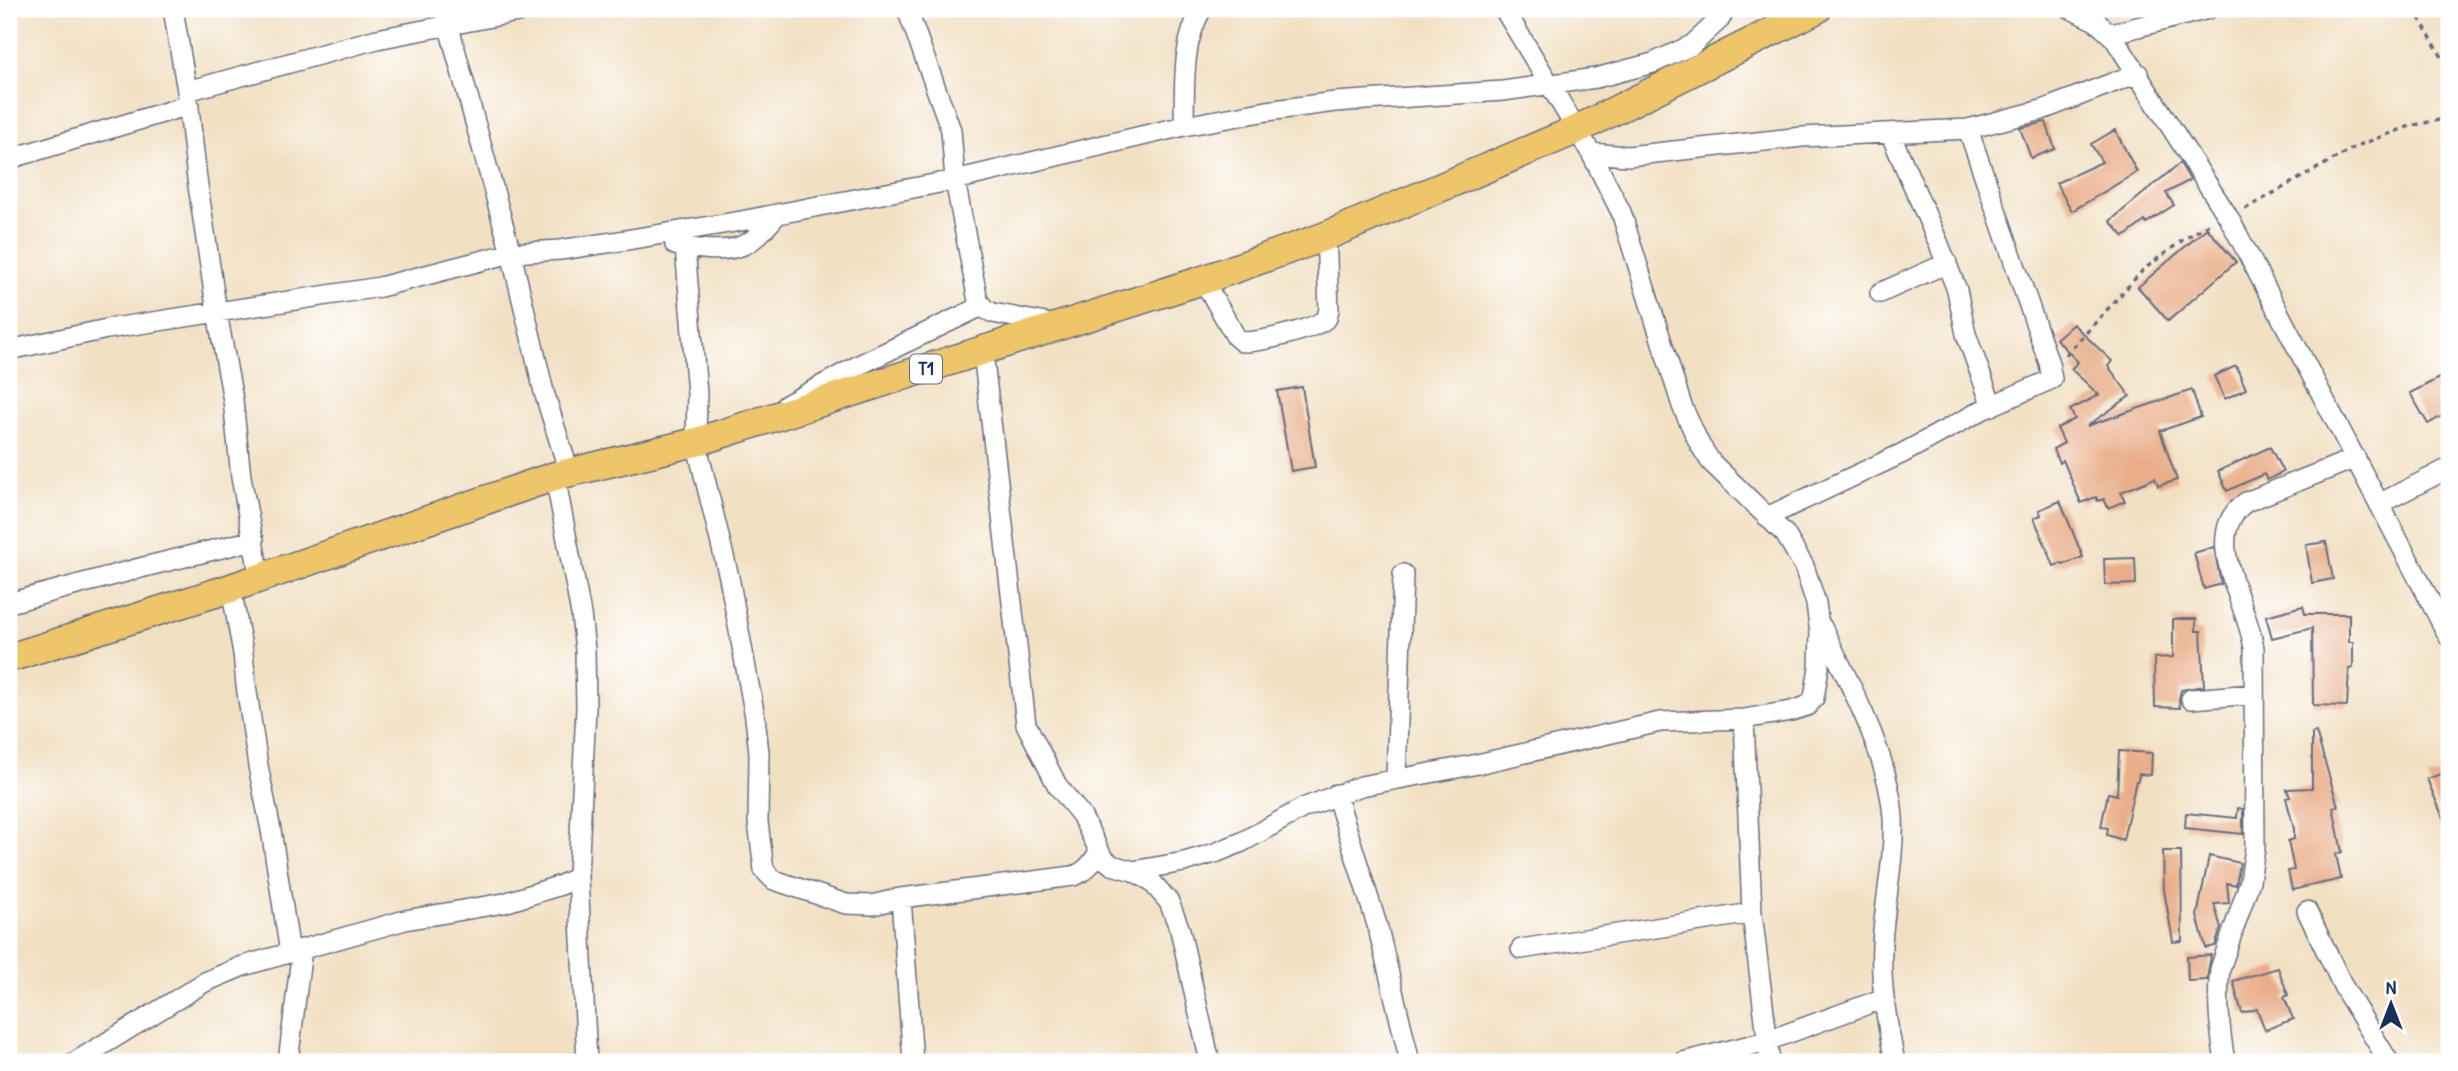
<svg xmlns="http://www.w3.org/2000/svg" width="2458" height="1071" font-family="'Patrick Hand',sans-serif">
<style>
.building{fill:#e9ae89}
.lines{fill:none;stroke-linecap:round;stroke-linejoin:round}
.minor-casing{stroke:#666d81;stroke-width:22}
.highway-casing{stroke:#666d81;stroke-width:31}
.path{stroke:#666d81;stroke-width:3.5;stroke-dasharray:5 5;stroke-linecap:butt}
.minor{stroke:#fff;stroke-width:19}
.highway{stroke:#eec569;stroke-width:28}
.labels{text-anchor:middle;stroke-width:5;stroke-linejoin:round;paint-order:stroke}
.shield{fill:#fff;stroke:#5f6d8e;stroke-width:2}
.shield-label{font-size:18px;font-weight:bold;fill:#1b2f5e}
</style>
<rect width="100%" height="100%" fill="#fff"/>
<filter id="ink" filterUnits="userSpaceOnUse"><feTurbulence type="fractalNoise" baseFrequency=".0143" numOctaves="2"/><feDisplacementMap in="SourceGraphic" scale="14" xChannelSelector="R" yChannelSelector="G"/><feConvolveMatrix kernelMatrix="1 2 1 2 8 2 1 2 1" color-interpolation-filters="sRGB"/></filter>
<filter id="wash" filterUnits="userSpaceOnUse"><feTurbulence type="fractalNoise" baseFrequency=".00686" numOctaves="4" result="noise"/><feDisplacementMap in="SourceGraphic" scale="28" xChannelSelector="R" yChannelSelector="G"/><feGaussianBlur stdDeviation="1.57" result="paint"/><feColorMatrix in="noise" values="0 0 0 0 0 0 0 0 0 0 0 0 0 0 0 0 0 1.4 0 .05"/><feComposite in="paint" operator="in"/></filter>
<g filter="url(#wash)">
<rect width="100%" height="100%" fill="#f2e0c3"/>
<g id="blocks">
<path class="building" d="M2046 122 2055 149 2031 158 2020 128Z
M2115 130 2137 172 2072 211 2056 183 2102 162 2091 144Z
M2180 163 2190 180 2166 193 2174 205 2146 223 2145 221 2124 237 2110 221Z
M2207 228 2236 262 2168 321 2138 287Z
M2073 324 2112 361 2108 366 2130 396 2087 426 2192 390 2201 417 2160 431 2177 480 2158 486 2155 478 2121 492 2125 501 2108 508 2104 499 2098 501 2096 497 2081 503 2063 460 2059 463 2053 449 2064 443 2057 428 2075 419 2070 410 2099 395 2071 369 2078 362 2056 339Z
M2236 366 2246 389 2225 399 2214 376Z
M2449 373V412L2428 424 2410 393Z
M1302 387 1315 467 1291 471 1277 391Z
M2270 447 2283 472 2267 480 2264 474 2227 491 2218 471Z
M2060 501 2083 557 2063 565 2062 563 2054 566 2034 518 2041 515 2039 510Z
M2326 542 2333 579 2312 583 2306 545Z
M2214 547 2221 584 2204 589 2194 553Z
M2135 558 2136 584 2105 585 2104 559Z
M2303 606 2305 614H2349V642H2353V668L2349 669 2347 706 2313 705 2312 628 2272 638 2266 616Z
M2173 619H2196V631H2201L2204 686 2181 690 2179 699 2180 708 2155 707 2154 658 2173 657Z
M2316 732 2338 806 2333 807 2342 852 2336 854 2341 879 2292 890 2288 871 2294 870 2288 841 2294 839V829L2286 798 2290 797 2287 789 2312 788V733Z
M2119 751 2152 753 2151 775 2139 774 2138 781H2136L2123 840 2107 835 2108 828 2101 827 2108 793 2117 795Z
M2449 771V832L2427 779Z
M2238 808 2243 809V834L2185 828 2186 813 2237 818Z
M2163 851H2181L2182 941 2173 942 2164 890Z
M2209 856 2240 863 2236 885 2227 883 2229 903 2214 904 2221 928 2215 946 2206 948 2197 916Z
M2211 955 2207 980 2188 981 2187 957Z
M2278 968 2288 995 2284 997 2293 1019 2265 1030 2257 1009 2242 1013 2233 981Z"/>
</g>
</g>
<g filter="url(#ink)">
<use href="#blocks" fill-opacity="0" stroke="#666d81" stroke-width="2"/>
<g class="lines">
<defs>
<path id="minor" d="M173 9 187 91 197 179 217 313 233 400 241 477 260 578
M444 9 511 253 544 392 569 472
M907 9 951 130 955 180 978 301 985 309 993 313 1056 325
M2071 9 2097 22 2114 38 2229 218 2449 637
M2110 34 2208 9
M187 91 377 39 533 9
M1184 126C1185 87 1181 43 1202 9
M1890 133 1938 242 1957 290 1966 334 1992 406
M1591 153 1628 156 1802 137 1968 129 2042 110 2138 73
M9 159 189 105
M675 245C693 249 723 253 741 246 756 241 768 224 778 214
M685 247 697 394 696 442 729 577 755 717 759 753 758 822 764 870 774 880 846 904 873 905 900 898
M1203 280 1236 337 1242 342C1261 342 1313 330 1327 318L1329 309 1326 236
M1880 293 1947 263
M9 350 107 329 380 287 511 253 560 250 620 241 741 221 955 180 1184 126 1267 111 1335 102 1503 91 1596 78 1653 63 1692 45 1720 19 1725 9
M983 352 1026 724 1057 785 1081 815 1103 858 1112 865 1133 871 1151 881 1169 902 1180 930 1210 1062
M786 405 859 365 982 306
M555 476 581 614 585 650 586 708 578 877 587 1062
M2379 504 2449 468
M1769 516 1903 453 1984 409 2052 379 2049 363 1968 129
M231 588 243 653 246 685 258 766 271 830 290 953
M9 603 144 567 254 540
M1822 627C1849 682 1889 756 1893 817 1895 859 1884 904 1882 945 1880 986 1887 1023 1895 1062
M2191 699 2254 694
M1744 719 1752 913 1770 1062
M1396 779 1403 574
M1336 794 1378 928 1410 1062
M1133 871 1184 862 1215 853 1242 842 1303 808 1361 786 1473 765 1660 722 1744 719 1791 711 1807 706 1814 698 1819 667 1820 634 1816 603 1804 566 1785 534 1711 462 1700 445 1682 406 1621 212 1591 153 1504 9
M2307 911 2344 988 2389 1062
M1521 949 1752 913
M75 1062 205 982 243 966 405 920 504 903 561 885 578 877
M288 1062 302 949
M913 1062 901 898 1073 876C1086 872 1092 863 1099 852
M1683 1062 1767 1041 1882 999
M2225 1062C2220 1032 2216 999 2220 969L2250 881 2255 848 2254 649C2249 604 2198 536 2246 502L2356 458"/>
<path id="highway" d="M9 658 231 588 555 476 696 442 1203 280 1326 236 1576 130 1817 9"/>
</defs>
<use href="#minor" class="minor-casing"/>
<use href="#highway" class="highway-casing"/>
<path class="path" d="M2414 9 2449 69
M2245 209 2359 145 2410 126 2449 118
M2066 355 2143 270 2184 239 2212 222"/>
<use href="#minor" class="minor"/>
<use href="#highway" class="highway"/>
</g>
</g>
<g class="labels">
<rect class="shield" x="910" y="354.5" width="32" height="29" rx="5"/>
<g class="shield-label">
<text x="926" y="375">T1</text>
</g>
</g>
<rect width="2458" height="1071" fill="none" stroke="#fff" stroke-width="35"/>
<g transform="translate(2391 1004)" stroke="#ffffff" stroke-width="5" paint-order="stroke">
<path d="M0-5L12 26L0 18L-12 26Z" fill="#1b2f5e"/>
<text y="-10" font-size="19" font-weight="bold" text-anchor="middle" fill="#1b2f5e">N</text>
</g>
</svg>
